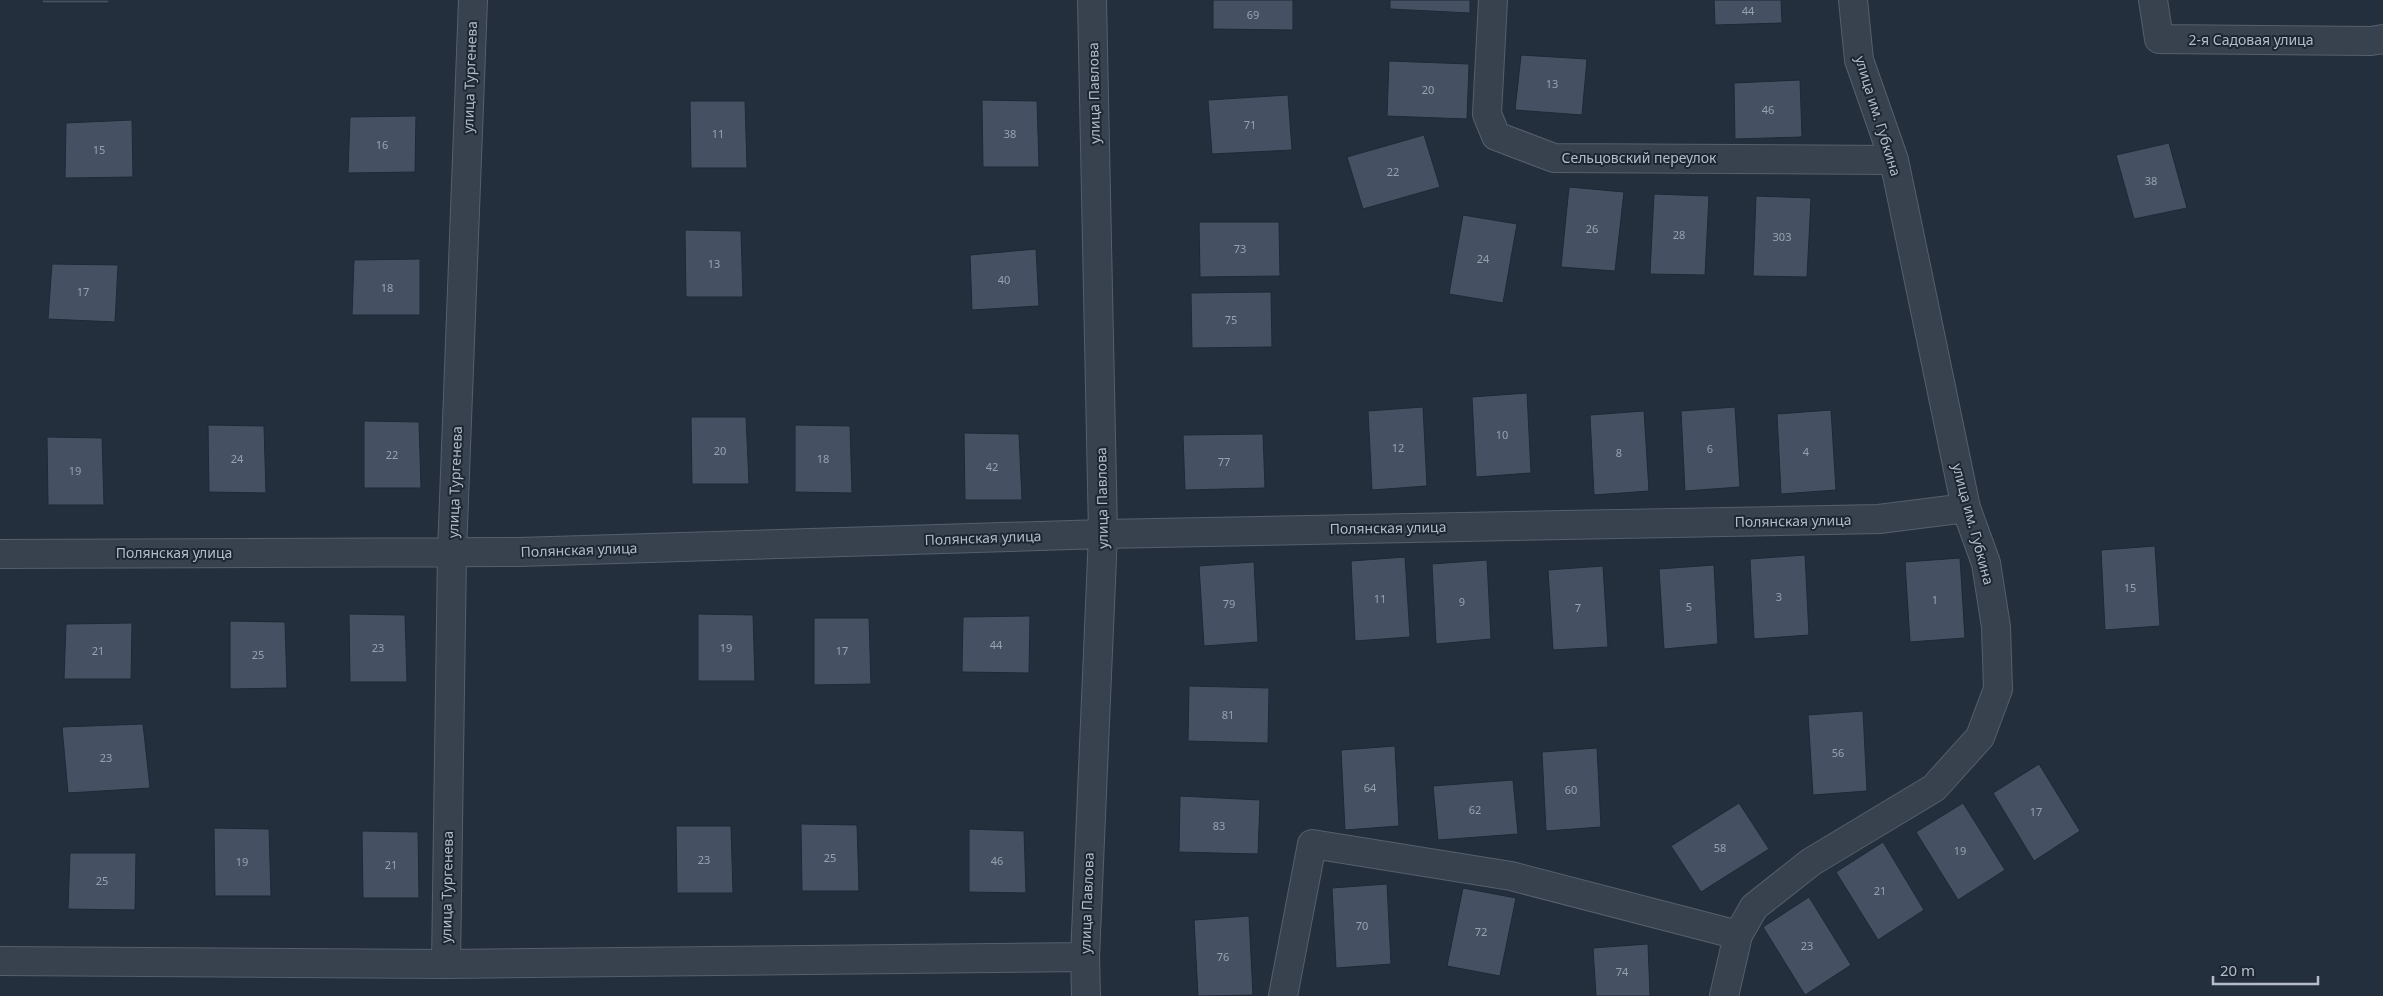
<svg xmlns="http://www.w3.org/2000/svg" width="2383" height="996" font-family="'Noto Sans',sans-serif">
<style>
.building{fill:#455162;stroke:#1f2835}
.lines{fill:none;stroke-linecap:round;stroke-linejoin:round}
.street-casing{stroke:#565f6c;stroke-width:30}
.street{stroke:#38414e;stroke-width:28}
.labels{text-anchor:middle;stroke-width:4;stroke-linejoin:round;paint-order:stroke}
.number-label{font-size:11px;fill:#98a1af}
.street-label{font-size:14px;fill:#b4bcc9;stroke:#1d2633}
</style>
<rect width="100%" height="100%" fill="#242f3e"/>
<path class="building" d="M42 0H109V3H42Z
M1213 0H1293V30L1213 29Z
M1390 0H1470V13L1390 9Z
M1714 0H1781L1782 23 1715 25Z
M1521 55 1587 59 1582 115 1515 110Z
M1389 61 1469 64 1467 119 1387 116Z
M1800 80 1802 137 1735 139 1734 83Z
M1288 95 1292 150 1212 154 1208 100Z
M982 100 1037 101 1039 167H983Z
M690 101H745L747 168H691Z
M416 116 415 172 348 173 350 117Z
M132 120 133 177 65 178 66 123Z
M1424 135 1440 187 1363 209 1347 157Z
M2169 143 2187 208 2134 219 2116 155Z
M1569 187 1624 192 1615 271 1561 267Z
M1654 194 1709 196 1705 275 1650 274Z
M1756 196 1811 198 1807 277 1753 276Z
M1463 215 1517 224 1503 303 1449 294Z
M1199 222H1279L1280 276 1200 277Z
M685 230 741 231 743 297H686Z
M1036 249 1039 306 972 310 970 255Z
M420 259V315H352L354 260Z
M52 264 118 265 115 322 48 319Z
M1271 292 1272 347 1192 348 1191 293Z
M1527 393 1531 473 1476 477 1472 397Z
M1423 407 1427 486 1372 490 1368 411Z
M1735 407 1740 487 1685 491 1681 411Z
M1831 410 1836 490 1781 494 1777 414Z
M1644 411 1649 491 1594 495 1590 415Z
M691 417H746L749 484H692Z
M364 421 419 422 421 488H364Z
M208 425 264 426 266 493 209 492Z
M795 425 850 426 852 493 795 492Z
M964 433 1019 434 1022 500H965Z
M1263 434 1265 488 1185 490 1183 435Z
M47 437 102 438 104 505H48Z
M2155 546 2160 626 2105 630 2101 550Z
M1805 555 1809 635 1754 639 1750 559Z
M1405 557 1410 637 1355 641 1351 561Z
M1960 558 1965 638 1910 642 1905 562Z
M1487 560 1491 639 1436 644 1432 564Z
M1254 562 1258 642 1204 646 1199 566Z
M1714 565 1718 644 1664 649 1659 569Z
M1603 566 1608 647 1553 650 1548 570Z
M349 614 405 615 407 682H350Z
M698 614 753 615 755 681H698Z
M1030 616 1029 673 962 672 963 617Z
M814 618H869L871 684 814 685Z
M230 621 285 622 287 688 230 689Z
M132 623 131 679H64L66 624Z
M1189 686 1269 688 1268 743 1188 741Z
M1863 711 1867 791 1813 795 1808 715Z
M143 724 150 788 68 793 62 727Z
M1395 746 1399 826 1345 830 1341 750Z
M1597 748 1601 827 1546 831 1542 752Z
M2039 764 2080 831 2034 861 1993 793Z
M1513 780 1518 834 1438 840 1433 786Z
M1180 796 1260 800 1258 854 1179 852Z
M1739 803 1769 849 1701 892 1671 846Z
M1963 803 2005 870 1958 900 1916 832Z
M801 824 857 825 859 891H802Z
M676 826H731L733 893H677Z
M214 828 269 829 271 896H215Z
M969 829 1024 831 1026 893 969 892Z
M362 831 418 832 419 898H363Z
M1883 842 1924 910 1878 940 1836 872Z
M70 853H136L135 910 68 909Z
M1387 884 1391 964 1336 968 1332 888Z
M1463 888 1516 898 1500 976 1447 966Z
M1809 897 1851 965 1805 995 1763 927Z
M1249 916 1253 995 1198 996 1194 920Z
M1648 944 1650 996H1596L1593 948Z"/>
<g class="lines">
<defs>
<path id="street" d="M1493 0 1487 114 1496 136 1554 158 1894 160
M2153 0 2159 39 2371 41 2383 39
M0 554 519 552 1103 534 1879 519 1966 508
M0 961 446 964 1085 957
M446 964 452 552 473 0
M1086 996 1085 957 1103 534 1092 0
M1283 996 1312 844 1511 876 1738 935
M1724 996 1738 935 1754 907 1811 862 1934 788 1980 737 1998 689 1996 627 1986 563 1966 508 1894 160 1859 60 1853 0"/>
</defs>
<use href="#street" class="street-casing"/>
<use href="#street" class="street"/>
</g>
<g class="labels">
<g class="number-label">
<text x="1748" y="15">44</text>
<text x="1253" y="19">69</text>
<text x="1552" y="88">13</text>
<text x="1428" y="94">20</text>
<text x="1768" y="114">46</text>
<text x="1250" y="129">71</text>
<text x="718" y="138">11</text>
<text x="1010" y="138">38</text>
<text x="382" y="149">16</text>
<text x="99" y="154">15</text>
<text x="1393" y="176">22</text>
<text x="2151" y="185">38</text>
<text x="1592" y="233">26</text>
<text x="1679" y="239">28</text>
<text x="1782" y="241">303</text>
<text x="1240" y="253">73</text>
<text x="1483" y="263">24</text>
<text x="714" y="268">13</text>
<text x="1004" y="284">40</text>
<text x="387" y="292">18</text>
<text x="83" y="296">17</text>
<text x="1231" y="324">75</text>
<text x="1502" y="439">10</text>
<text x="1398" y="452">12</text>
<text x="1710" y="453">6</text>
<text x="720" y="455">20</text>
<text x="1806" y="456">4</text>
<text x="1619" y="457">8</text>
<text x="392" y="459">22</text>
<text x="237" y="463">24</text>
<text x="823" y="463">18</text>
<text x="1224" y="466">77</text>
<text x="992" y="471">42</text>
<text x="75" y="475">19</text>
<text x="2130" y="592">15</text>
<text x="1779" y="601">3</text>
<text x="1380" y="603">11</text>
<text x="1935" y="604">1</text>
<text x="1462" y="606">9</text>
<text x="1229" y="608">79</text>
<text x="1689" y="611">5</text>
<text x="1578" y="612">7</text>
<text x="996" y="649">44</text>
<text x="378" y="652">23</text>
<text x="726" y="652">19</text>
<text x="98" y="655">21</text>
<text x="842" y="655">17</text>
<text x="258" y="659">25</text>
<text x="1228" y="719">81</text>
<text x="1838" y="757">56</text>
<text x="106" y="762">23</text>
<text x="1370" y="792">64</text>
<text x="1571" y="794">60</text>
<text x="1475" y="814">62</text>
<text x="2036" y="816">17</text>
<text x="1219" y="830">83</text>
<text x="1720" y="852">58</text>
<text x="1960" y="855">19</text>
<text x="830" y="862">25</text>
<text x="704" y="864">23</text>
<text x="997" y="865">46</text>
<text x="242" y="866">19</text>
<text x="391" y="869">21</text>
<text x="102" y="885">25</text>
<text x="1880" y="895">21</text>
<text x="1362" y="930">70</text>
<text x="1481" y="936">72</text>
<text x="1807" y="950">23</text>
<text x="1223" y="961">76</text>
<text x="1622" y="976">74</text>
</g>
<g class="street-label">
<text x="2251" y="45">2-я Садовая улица</text>
<text transform="translate(470 77) rotate(-88)" y="5">улица Тургенева</text>
<text transform="translate(1094 93) rotate(-91)" y="5">улица Павлова</text>
<text transform="translate(1878 116) rotate(73)" y="5">улица им. Губкина</text>
<text x="1639" y="163">Сельцовский переулок</text>
<text transform="translate(455 482) rotate(-88)" y="5">улица Тургенева</text>
<text transform="translate(1102 498) rotate(-91)" y="5">улица Павлова</text>
<text transform="translate(1793 521) rotate(-1)" y="5">Полянская улица</text>
<text transform="translate(1973 524) rotate(75)" y="5">улица им. Губкина</text>
<text transform="translate(1388 528) rotate(-1)" y="5">Полянская улица</text>
<text transform="translate(983 538) rotate(-2)" y="5">Полянская улица</text>
<text transform="translate(579 550) rotate(-2)" y="5">Полянская улица</text>
<text x="174" y="558">Полянская улица</text>
<text transform="translate(447 887) rotate(-89)" y="5">улица Тургенева</text>
<text transform="translate(1087 903) rotate(-88)" y="5">улица Павлова</text>
</g>
</g>
<path d="M2213 976v8h105v-8" fill="none" stroke="#b4bcc9" stroke-width="2.5"/>
<text x="2220" y="976" font-size="15" fill="#b4bcc9" stroke="#1d2633" stroke-width="4" paint-order="stroke">20 m</text>
</svg>
